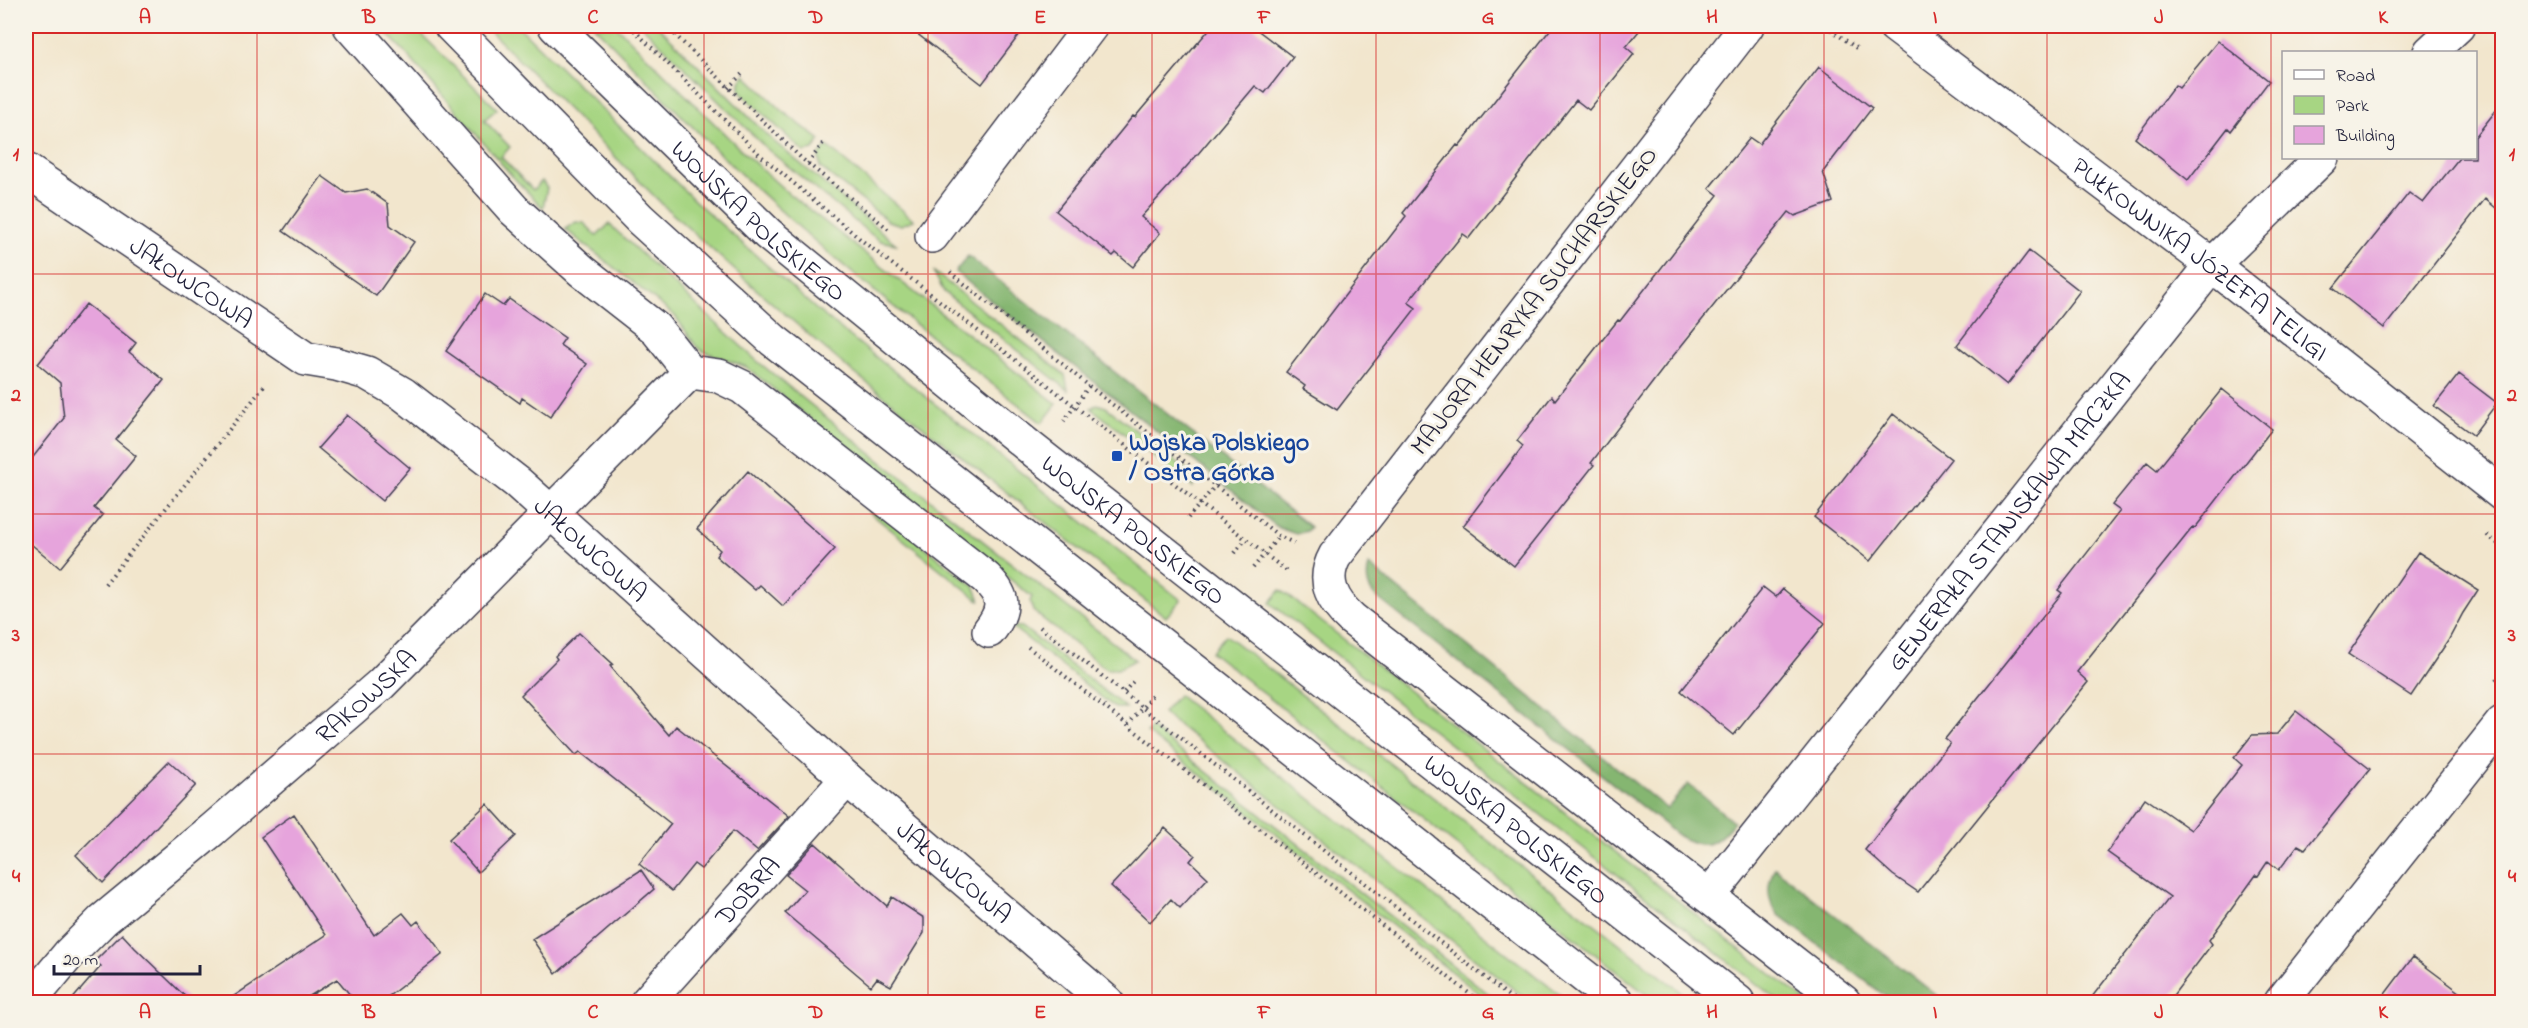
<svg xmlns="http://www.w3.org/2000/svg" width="2528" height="1028" font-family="'Indie Flower',sans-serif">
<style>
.green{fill:#a7d583;stroke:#647c5f;stroke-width:1.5}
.forest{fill:#85b671;stroke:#546c56;stroke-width:1.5}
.building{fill:#e6a4dc}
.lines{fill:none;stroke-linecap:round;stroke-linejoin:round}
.minor-casing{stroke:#413f51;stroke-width:36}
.secondary-casing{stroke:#413f51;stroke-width:36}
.path{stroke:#413f51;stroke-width:4;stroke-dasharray:1.5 4.5;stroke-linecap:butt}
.minor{stroke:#fff;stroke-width:33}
.secondary{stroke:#fff;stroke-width:33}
.grid{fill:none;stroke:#d62828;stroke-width:1.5;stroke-opacity:0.55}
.transit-dot{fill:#1a4fb4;stroke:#f7f3e8;stroke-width:2}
.labels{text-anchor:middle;stroke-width:6;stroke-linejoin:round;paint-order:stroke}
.street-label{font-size:26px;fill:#22223b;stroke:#f7f3e8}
.transit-label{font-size:26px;font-weight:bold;fill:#164399;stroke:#f7f3e8;text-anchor:start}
.neatline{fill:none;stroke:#d62828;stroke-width:2}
.grid-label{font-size:20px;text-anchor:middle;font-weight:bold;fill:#d62828}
</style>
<rect width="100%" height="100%" fill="#f7f3e8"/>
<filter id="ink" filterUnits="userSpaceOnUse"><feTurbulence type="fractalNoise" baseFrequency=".0167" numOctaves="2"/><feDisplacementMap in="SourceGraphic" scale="12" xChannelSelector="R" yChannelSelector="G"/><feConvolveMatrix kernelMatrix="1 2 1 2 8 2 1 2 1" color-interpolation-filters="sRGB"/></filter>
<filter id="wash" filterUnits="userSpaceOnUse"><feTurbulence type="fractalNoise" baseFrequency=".008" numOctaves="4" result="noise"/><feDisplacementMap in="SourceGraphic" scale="24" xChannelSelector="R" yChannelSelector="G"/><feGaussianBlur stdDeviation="1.35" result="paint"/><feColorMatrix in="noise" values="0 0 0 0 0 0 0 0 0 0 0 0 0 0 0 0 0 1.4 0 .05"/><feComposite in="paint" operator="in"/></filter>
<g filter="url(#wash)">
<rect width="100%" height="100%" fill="#f2e6cd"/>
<path class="green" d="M379 26H413L497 109 484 120 510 147 501 157 533 190 542 181 547 188 543 208 513 177 403 50Z
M485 26H518L695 201 817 310 1181 600 1166 617 844 365 750 284 665 207Z
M594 26H616L744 153 788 193 1057 404 1042 423C950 351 857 281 771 202 709 146 652 85 594 26Z
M642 26H658L771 139 896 244 880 241 868 232 767 149Z
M745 75 785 113 820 140 813 150 804 152 740 92V82Z
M827 146 914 220 901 225 888 221 820 167 819 156Z
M576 222 584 223 597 236 609 224 756 360 869 452 1135 660 1118 669H1106L1033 611 1030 601 1032 597 746 367 703 351 696 346 675 316 565 229Z
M933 271 1065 375 1068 390 944 292Z
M1097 404 1106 407 1188 471 1193 480V487L1091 408Z
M877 509 974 586 981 602 869 512Z
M1281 590 1807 1002H1780L1270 603Z
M1011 626 1022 627 1126 708H1115Z
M1226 635 1694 1002H1656L1211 652Z
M1178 695 1569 1002H1530L1163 713Z
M1151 728 1499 1002H1490L1147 733Z"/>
<path class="forest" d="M968 256 1310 527 1307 531 1296 534 1279 528 955 272Z
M1369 565 1667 809 1688 784 1734 822C1716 845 1706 851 1679 836L1374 595C1366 586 1366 576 1369 565Z
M1775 868 1945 1002H1893L1779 915C1766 900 1766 885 1775 868Z"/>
<g id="blocks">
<path class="building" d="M907 26H1026L982 84Z
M1212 26H1252L1293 57 1265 93 1255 86 1197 155 1141 217 1160 233 1133 267 1116 253 1113 256 1056 211 1133 116 1135 117Z
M1553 26H1643L1626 47 1634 54 1589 110 1576 100 1469 238 1463 234 1408 302 1416 308 1337 410 1303 389 1305 386 1286 372 1406 216 1403 213 1457 145 1459 146Z
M2218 41 2269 81 2231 131 2228 128 2188 180 2135 138 2175 85 2179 88Z
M1819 67 1872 108 1823 172 1833 202 1795 216 1789 212 1669 361 1591 463 1594 465 1514 566 1463 526 1523 446 1517 441 1552 396 1555 400 1618 320 1620 321 1718 195 1709 188 1750 138 1759 144Z
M2502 103V213L2485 199 2384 328 2333 288 2409 193 2423 203 2459 158H2475V137Z
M322 176 346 193 367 189 388 204 390 225 414 242 376 296 283 231Z
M2029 251 2080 291 2007 385 1957 345Z
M485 294 503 306 509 299 565 338 560 345 587 364 550 417 522 398 520 403 446 351Z
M86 304 136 343 129 352 164 380 116 440 136 456 94 508 103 515 60 568 26 540V466L64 418 60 383 38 364Z
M2459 374 2497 403 2473 435 2434 406Z
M2222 389 2272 429 2195 528 2193 527 2077 672 2088 682 1918 892 1893 875 1865 850 1950 743 1945 739 2062 593 2058 590 2120 511 2112 505 2147 462 2157 470Z
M1893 414 1951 459 1870 561 1814 517Z
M347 415 410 468 382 501 318 448Z
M748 471 835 549 783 606 760 585 755 590 716 556 720 550 697 529Z
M2418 552 2478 590 2463 613 2448 641 2411 696 2348 654Z
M1763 587 1776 597 1783 589 1825 623 1734 735 1681 691Z
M579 633 613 664 610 666 669 735 676 726 789 816 757 851 733 831 701 869 694 864 672 891 639 864 671 824 580 752 576 755 521 695 557 659 555 656Z
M2296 711 2370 769 2305 849 2298 845 2279 870 2268 861 2258 876 2256 875 2209 940 2212 944 2168 1002H2088L2170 897 2107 852 2145 798 2191 830 2242 765 2234 758 2252 735 2277 734Z
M169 761 196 785 103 883 76 855Z
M487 804 516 836 478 872 449 839Z
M294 814 374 935 403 913 413 925 418 921 443 954 381 1002H356L337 979 300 1002H225L326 935 261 837Z
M1165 828 1195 855 1190 861 1208 878 1180 908 1171 899 1150 922 1111 886Z
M815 843 887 906 892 897 924 918V933L891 986 877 978 871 986 785 913 805 890 786 875Z
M641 870 654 889 556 974 532 939Z
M122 934 135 948 191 1002H70L101 966 95 961Z
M2413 957 2473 1002H2379Z"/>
</g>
</g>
<g filter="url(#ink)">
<use href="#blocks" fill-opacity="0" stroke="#413f51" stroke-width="1.5"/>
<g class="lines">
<defs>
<g id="minor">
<path d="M350 26 514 210 582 271 655 328 690 372 719 376 742 387 986 578C1006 598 1005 610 989 631"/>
<path d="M1747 26 1335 556C1321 581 1333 602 1352 619L1844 1002"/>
<path id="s1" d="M1895 26 2212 265 2502 494"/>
<path d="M2430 52 2458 26"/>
<path id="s2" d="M26 170 306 359 336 364 367 373 403 394 518 483 847 779 1107 1002"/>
<path d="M932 236 1091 26"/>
<path id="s3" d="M1709 896 2212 265 2322 158"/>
<path id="s4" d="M29 1002 69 954 103 920 212 830 381 684 690 372"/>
<path id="s5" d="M647 1002 847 779"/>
<path d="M2281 1002 2502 723"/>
</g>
<g id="secondary">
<path d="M451 26 640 219 773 340 1617 1002"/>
<path id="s6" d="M555 26 768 234 1032 449 1738 1002"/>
</g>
</defs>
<use href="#minor" class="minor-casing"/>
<use href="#secondary" class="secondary-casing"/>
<path class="path" d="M630 26 760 155 865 243 1288 572
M666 26 801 158 891 231
M1826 26 1859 50
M675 35 685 26
M728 88 743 73
M808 164 823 143
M950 272 1089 386 1064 421
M1089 386 1279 536 1294 543
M1188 518 1216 485
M2487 535 2502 547
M1235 553 1245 540
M1253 568 1279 536
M105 584 266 384
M1040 627 1516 1002
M1028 647 1480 1002
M2496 680 2502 672
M1124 692 1135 679
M1128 725 1154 693"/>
<use href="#minor" class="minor"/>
<use href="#secondary" class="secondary"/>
</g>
</g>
<path class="grid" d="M257 26V1002M481 26V1002M704 26V1002M928 26V1002M1152 26V1002M1376 26V1002M1600 26V1002M1824 26V1002M2047 26V1002M2271 26V1002M26 274H2502M26 514H2502M26 754H2502"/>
<rect class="transit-dot" x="1111" y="450" width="12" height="12" rx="3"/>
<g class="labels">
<g class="street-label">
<text dy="9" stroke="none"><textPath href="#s6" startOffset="282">WOJSKA POLSKIEGO</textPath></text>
<text dy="9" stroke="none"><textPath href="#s1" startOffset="384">PUŁKOWNIKA JÓZEFA TELIGI</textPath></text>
<text dy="9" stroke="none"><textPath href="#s2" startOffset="200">JAŁOWCOWA</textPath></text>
<text transform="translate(1533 300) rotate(-52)" y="9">MAJORA HENRYKA SUCHARSKIEGO</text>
<text dy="9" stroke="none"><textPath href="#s3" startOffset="480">GENERAŁA STANISŁAWA MACZKA</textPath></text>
<text dy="9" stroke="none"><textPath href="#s6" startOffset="768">WOJSKA POLSKIEGO</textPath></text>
<text dy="9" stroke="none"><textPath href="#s2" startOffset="686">JAŁOWCOWA</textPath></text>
<text dy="9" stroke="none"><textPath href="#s4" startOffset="456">RAKOWSKA</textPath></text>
<text dy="9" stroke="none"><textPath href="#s6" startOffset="1254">WOJSKA POLSKIEGO</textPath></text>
<text dy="9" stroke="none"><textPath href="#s2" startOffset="1172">JAŁOWCOWA</textPath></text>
<text dy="9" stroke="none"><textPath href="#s5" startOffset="150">DOBRA</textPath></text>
</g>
<g class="transit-label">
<text x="1129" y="450">Wojska Polskiego<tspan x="1129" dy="30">/ Ostra Górka</tspan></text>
</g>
</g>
<rect width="2528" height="1028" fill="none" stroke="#f7f3e8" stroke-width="66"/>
<rect x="2282" y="51" width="195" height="108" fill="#f7f3e8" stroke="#a29fa3" stroke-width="1.5"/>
<rect x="2294" y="70" width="30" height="9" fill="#ffffff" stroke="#a29fa3" stroke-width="1.5"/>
<text x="2336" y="81" font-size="18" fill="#22223b">Road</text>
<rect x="2294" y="96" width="30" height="18" fill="#a7d583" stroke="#a29fa3" stroke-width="1.5"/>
<text x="2336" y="111" font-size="18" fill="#22223b">Park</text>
<rect x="2294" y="126" width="30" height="18" fill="#e6a4dc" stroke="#a29fa3" stroke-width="1.5"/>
<text x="2336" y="141" font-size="18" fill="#22223b">Building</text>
<path d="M54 965v9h146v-9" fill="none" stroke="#22223b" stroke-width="3"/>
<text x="63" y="965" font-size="18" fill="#22223b" stroke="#f7f3e8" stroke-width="4.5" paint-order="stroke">20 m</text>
<rect x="33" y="33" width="2462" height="962" class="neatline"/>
<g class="grid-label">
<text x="145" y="23">A</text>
<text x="369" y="23">B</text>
<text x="593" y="23">C</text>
<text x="816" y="23">D</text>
<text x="1040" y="23">E</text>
<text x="1264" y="23">F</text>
<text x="1488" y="23">G</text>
<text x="1712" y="23">H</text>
<text x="1935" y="23">I</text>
<text x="2159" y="23">J</text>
<text x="2383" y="23">K</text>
<text x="16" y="160">1</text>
<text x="2512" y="160">1</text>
<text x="16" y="401">2</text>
<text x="2512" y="401">2</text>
<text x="16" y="641">3</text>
<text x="2512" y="641">3</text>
<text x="16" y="882">4</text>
<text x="2512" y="882">4</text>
<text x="145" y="1018">A</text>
<text x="369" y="1018">B</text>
<text x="593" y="1018">C</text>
<text x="816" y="1018">D</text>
<text x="1040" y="1018">E</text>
<text x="1264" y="1018">F</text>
<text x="1488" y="1018">G</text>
<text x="1712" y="1018">H</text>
<text x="1935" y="1018">I</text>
<text x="2159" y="1018">J</text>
<text x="2383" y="1018">K</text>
</g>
</svg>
